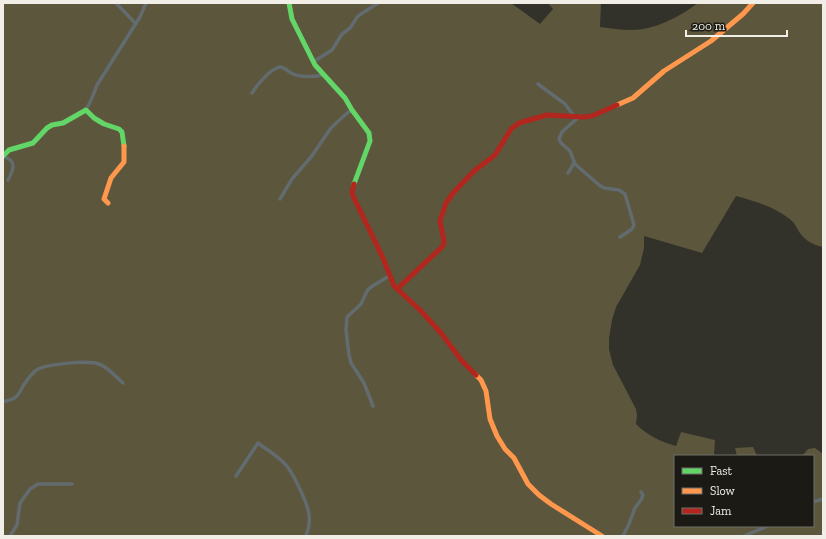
<svg xmlns="http://www.w3.org/2000/svg" width="826" height="539" font-family="'Zilla Slab',serif">
<style>
.green{fill:#5c563d}
.lines{fill:none;stroke-linecap:round;stroke-linejoin:round}
.street{stroke:#626b6e;stroke-width:3.5}
.fast{stroke:#63d668;stroke-width:5}
.slow{stroke:#ff974d;stroke-width:5}
.jam{stroke:#b3261e;stroke-width:5}
</style>
<rect width="100%" height="100%" fill="#32312a"/>
<path class="green" d="M3 3H511L540 24 553 9 548 3H601L600 27C610 28 621 30 631 30 655 30 679 17 698 3H823V247C812 245 803 239 798 230 796 227 795 224 793 222 778 208 755 201 736 196L702 253 644 236V248L640 265 616 307 612 320 609 338V349L613 365 636 409 637 415 636 424C647 435 661 442 676 446L681 432 715 440 714 456H675V526H813V456H802L808 449 815 448 823 454V536H3Z
M753 447 757 456H737L735 448Z"/>
<g class="lines">
<path class="street" d="M116 3 136 24
M313 62 332 50 342 34 350 28 358 16 378 3
M538 84 565 104 574 116
M252 93C257 85 271 68 280 67 285 67 287 71 291 73 301 78 313 77 323 75
M86 110 92 98 97 85 140 17 146 3
M580 116 562 132 559 139 561 143 570 151 575 164 599 185 604 188 619 190 625 194 634 225 632 229 620 237
M3 156C17 161 14 169 8 180
M568 173 574 163
M280 199 292 179 311 157 331 128 346 114 352 110
M3 402C17 398 17 398 23 386 26 381 31 375 35 371 43 364 88 360 99 364 108 367 116 377 123 383
M373 406 364 383 351 363 349 355 346 330 347 317 361 304 367 291 371 287 389 276
M236 476 258 443C267 450 278 456 285 464 293 472 308 504 309 515 310 522 309 529 306 536
M813 502 823 499
M10 536 17 525 20 503 30 489 38 484H72
M623 536 629 524 635 508 641 500 643 495 641 492
M744 536 768 526"/>
<path class="fast" d="M289 3 292 19 315 65 345 98 352 110 369 133 370 141 354 184
M3 156 9 150 33 143 47 128 52 125 63 123 86 110 94 118 104 124 119 129 122 132 124 146"/>
<path class="slow" d="M617 105 633 98 664 71 711 41 743 14 753 3
M108 203 104 199 111 178 124 162V146
M476 375 481 380 486 391 490 419 497 436 505 449 514 458 528 484 539 495 551 504 602 536"/>
<path class="jam" d="M354 184 352 192 353 196 383 258 394 286 420 310 441 333 462 361 476 375
M397 289 443 246 444 241 440 221 446 203 453 193 474 171 495 155 511 129 519 123 547 115 583 117 592 116 617 105"/>
</g>
<rect width="826" height="539" fill="none" stroke="#f0eee6" stroke-width="8"/>
<rect x="674" y="455" width="140" height="72" fill="#1c1a15" stroke="#716f69"/>
<rect x="682" y="468" width="20" height="6" fill="#63d668" stroke="#716f69"/>
<text x="710" y="475" font-size="12" fill="#f0eee6">Fast</text>
<rect x="682" y="488" width="20" height="6" fill="#ff974d" stroke="#716f69"/>
<text x="710" y="495" font-size="12" fill="#f0eee6">Slow</text>
<rect x="682" y="508" width="20" height="6" fill="#b3261e" stroke="#716f69"/>
<text x="710" y="515" font-size="12" fill="#f0eee6">Jam</text>
<path d="M686 30v6h101v-6" fill="none" stroke="#f0eee6" stroke-width="2"/>
<text x="692" y="30" font-size="12" fill="#f0eee6" stroke="#1c1a15" stroke-width="3" paint-order="stroke">200 m</text>
</svg>
